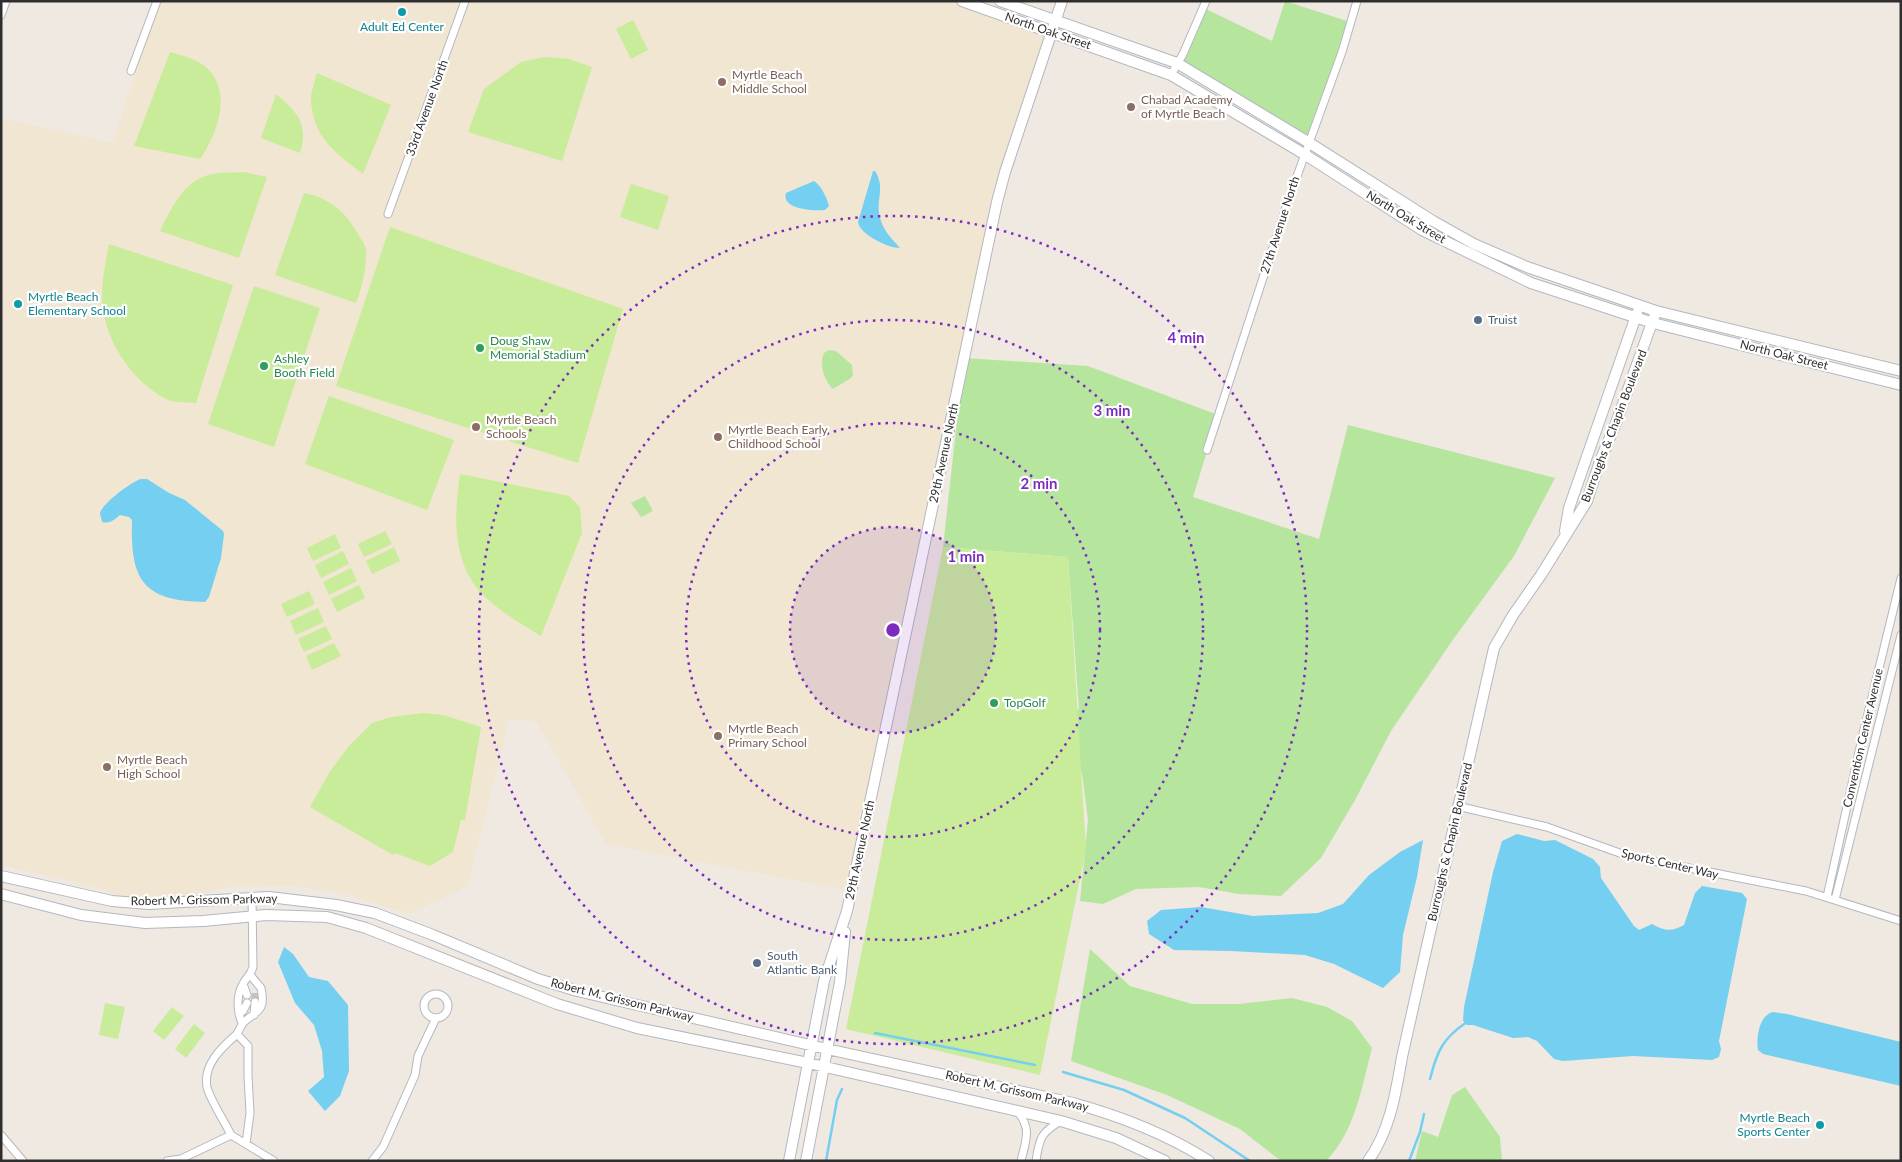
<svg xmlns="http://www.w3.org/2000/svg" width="1902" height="1162" font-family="Lato,sans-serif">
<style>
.education{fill:#f0e6d1}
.green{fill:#b6e59e}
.pitch{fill:#c9ec9a}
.water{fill:#75cff0}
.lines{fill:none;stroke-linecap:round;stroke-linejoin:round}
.stream{stroke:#75cff0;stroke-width:2.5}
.street-tunnel{stroke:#c8c4bd;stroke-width:7;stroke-dasharray:7 3.5;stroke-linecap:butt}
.street-casing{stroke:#b4b7c1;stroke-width:9}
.secondary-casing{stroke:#b4b7c1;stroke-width:12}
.street{stroke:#fff;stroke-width:7}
.secondary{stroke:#fff;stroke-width:10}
.ring{fill:none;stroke:#7b2cbf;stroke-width:2.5;stroke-dasharray:2.5 5}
.culture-dot{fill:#0f9aa8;stroke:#fff;stroke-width:2}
.education-dot{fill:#8d6e63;stroke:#fff;stroke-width:2}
.service-dot{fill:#5c6f8a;stroke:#fff;stroke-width:2}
.leisure-dot{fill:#2e9e5b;stroke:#fff;stroke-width:2}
.labels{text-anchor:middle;stroke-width:4.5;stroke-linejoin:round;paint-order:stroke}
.culture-label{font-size:12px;fill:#0d838f;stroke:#fff}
.street-label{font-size:12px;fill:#2e2e2e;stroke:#fff}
.education-label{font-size:12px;fill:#785e54;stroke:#fff;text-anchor:start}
.service-label{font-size:12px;fill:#4e5e75;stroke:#fff;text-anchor:start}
.leisure-label{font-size:12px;fill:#27864d;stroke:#fff;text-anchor:start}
.centre{fill:#7b2cbf;stroke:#fff;stroke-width:2.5}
.ring-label{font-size:15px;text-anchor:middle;font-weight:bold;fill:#7b2cbf;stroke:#fff;stroke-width:4.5;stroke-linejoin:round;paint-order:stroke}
</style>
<rect width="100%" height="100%" fill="#efe9e1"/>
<path class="education" d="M159 1H962L1052 32 1005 172 851 891 606 844 536 721 509 720 468 886 409 914 346 894 291 886 233 887 149 904 82 884 1 865V118L112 143Z"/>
<path class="green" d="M1285 1 1350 22 1308 142 1177 63 1204 8 1272 41Z
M829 350 836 351 852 365 853 375 851 378 833 389C824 381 819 364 824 353Z
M964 358 1088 366 1218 415 1193 497 1319 539 1348 425 1555 478 1514 556 1452 641 1391 731 1355 800 1321 858 1281 896 1239 894 1199 887 1136 889 1103 904 1080 901 1088 820 1082 773 1062 724 1065 716 1079 709 1068 557 943 547Z
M645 496 653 511 641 517 631 503Z
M1090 949 1130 986 1192 1004H1239L1292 998 1327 1007 1352 1021 1372 1048C1362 1086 1355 1132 1326 1161H1281L1240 1129 1167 1095 1071 1061Z
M1465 1087 1500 1137 1502 1161H1415L1422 1131 1438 1137 1452 1095Z"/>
<path class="pitch" d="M633 20 648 50 631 59 616 29Z
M170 52C180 55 191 57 200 63 235 84 219 132 200 159L134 146Z
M544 57 569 59 592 67 562 161 468 132 484 89 521 62Z
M317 73 391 105 363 174C335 153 313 137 311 100 311 91 315 81 317 73Z
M276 94C297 111 309 125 300 153L261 138Z
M244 172 267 177 239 258 160 231C172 207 184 179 213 174 223 172 234 173 244 172Z
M631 184 669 196 658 230 620 217Z
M304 193C330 198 347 213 359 236 362 240 365 245 366 250 367 267 362 287 356 303L275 275Z
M390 227 623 309 578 463 336 386Z
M109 244 233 285 196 403C187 402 174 403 166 399 130 380 102 337 102 296 102 279 106 261 109 244Z
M254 286 320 308 274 447 208 424Z
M329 396 454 440 427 510 305 464Z
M460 474 569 496 580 507 582 533 541 636C522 624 502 613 485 597 451 563 454 517 460 474Z
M385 531 392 544 364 557 358 544Z
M335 534 341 548 313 561 307 548Z
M394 547 400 561 372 574 366 561Z
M943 547 1068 557 1086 849 1040 1075 846 1029Z
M343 551 349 564 321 578 315 565Z
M351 568 357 581 329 595 323 582Z
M359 585 365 598 337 612 331 599Z
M309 591 315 604 287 617 281 604Z
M318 608 324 622 296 635 290 621Z
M326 626 332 639 304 652 298 639Z
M334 643 341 656 312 670 306 656Z
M423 713 443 715 481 727 465 820H461L453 852 430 866 395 853 393 855 310 807 329 773 348 747 372 723 391 717Z
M105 1003 125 1007 118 1039 99 1035Z
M172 1007 184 1016 164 1040 153 1031Z
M194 1024 205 1033 186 1058 175 1049Z"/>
<path class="water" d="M873 171H875C886 188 875 200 880 218 883 230 892 239 900 248 888 248 859 234 858 222Z
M814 181C821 185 827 198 829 206L825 210C815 211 781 210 786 193Z
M141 479H147L169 493 185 500 223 531 224 534 221 558 209 597 205 602C143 601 130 580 132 520L129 517 120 515C114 520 110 524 102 522 102 520 100 515 100 513 102 504 132 481 141 479Z
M1517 834 1544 841 1555 840 1593 859 1600 867 1601 878 1634 926 1639 930 1652 924C1664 931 1672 932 1684 925L1695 893 1702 886 1742 893 1747 899 1719 1041 1721 1049 1719 1057 1712 1060 1633 1056 1563 1061 1554 1059 1537 1041 1528 1037 1513 1038 1473 1025H1467L1463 1021 1464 1007 1493 872 1502 841Z
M1423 840 1417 877 1403 935 1400 972 1383 988 1334 964 1305 955 1231 951 1174 950 1149 934 1147 921 1161 910 1201 907 1253 916 1318 913 1343 904 1369 875 1400 852Z
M284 947 293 954 309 977 328 981 348 1005 349 1071 340 1096 325 1111 308 1091 324 1077 322 1051 314 1025 295 1003 278 962Z
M1773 1012 1787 1014 1901 1042V1086L1763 1054 1758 1050C1756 1038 1759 1015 1773 1012Z"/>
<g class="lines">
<path class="stream" d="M875 1033 1035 1065
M1063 1072 1124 1090 1185 1118 1250 1161
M1430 1079C1437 1051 1443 1038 1467 1022
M826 1161 837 1100 842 1089
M1409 1161 1420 1132 1424 1114"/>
<path class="street-tunnel" d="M255 993V1002"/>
<defs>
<path id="street" d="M1 15 6 1
M131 71 157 1
M1171 75 1183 54 1206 1
M388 214 465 1
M1207 450 1288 201 1342 52 1357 1
M1457 806 1547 827 1628 856 1806 891 1901 921
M1827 897 1863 734 1901 578
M1835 900 1901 635
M243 984 247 995
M424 1006a12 12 0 1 1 24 0a12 12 0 1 1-24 0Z
M239 1014 243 1011 247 1003
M254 1015 255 1002
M242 1023C237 1011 236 996 243 984 247 976 250 977 253 967L252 897
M237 1034 248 1046V1076L250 1113 246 1144
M1017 1111C1032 1128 1026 1140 1021 1161
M1 1135 23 1161
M231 1135C225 1122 210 1100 207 1087 203 1065 221 1048 236 1035 239 1032 240 1026 244 1022 257 1010 266 1012 261 988L251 976
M167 1161 181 1159 231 1135 274 1161
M372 1161 383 1147 415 1075 418 1056 436 1018
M1036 1161C1039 1139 1041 1132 1061 1121"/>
<path id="secondary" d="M962 1 1171 75 1304 154 1422 230 1531 283 1653 323 1901 385
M1000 1 1177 63 1308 142 1433 221 1474 244 1527 267 1656 311 1901 371
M1565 531 1569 508 1637 313
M1 876 112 901 149 904 269 897 336 905 375 913 433 935 538 979 577 991 827 1049 1073 1103C1120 1116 1167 1134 1209 1161
M1 894 81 915 145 923 203 921 266 915 327 917 366 928 557 1004 637 1028 808 1063 1061 1121 1116 1138 1165 1161
M789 1161 824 981 847 911 997 202 1005 172 1062 1
M806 1161 840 982 845 932
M1368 1161C1390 1131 1396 1092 1402 1057L1494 648 1513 615 1541 575 1587 501 1600 461 1616 423 1654 317"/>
</defs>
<use href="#street" class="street-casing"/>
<use href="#secondary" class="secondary-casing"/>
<use href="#street" class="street"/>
<use href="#secondary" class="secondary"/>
</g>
<circle cx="893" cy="630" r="103" fill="#7b2cbf" fill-opacity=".12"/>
<g class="ring">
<circle cx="893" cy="630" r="103"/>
<circle cx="893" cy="630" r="207"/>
<circle cx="893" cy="630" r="310"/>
<circle cx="893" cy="630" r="414"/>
</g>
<g class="culture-dot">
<circle cx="402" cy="12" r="5"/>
<circle cx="18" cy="304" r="5"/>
<circle cx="1820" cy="1125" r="5"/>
</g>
<g class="education-dot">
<circle cx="722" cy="82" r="5"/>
<circle cx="1131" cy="107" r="5"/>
<circle cx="476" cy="427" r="5"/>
<circle cx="718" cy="437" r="5"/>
<circle cx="718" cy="736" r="5"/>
<circle cx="107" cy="767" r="5"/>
</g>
<g class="service-dot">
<circle cx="1478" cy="320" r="5"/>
<circle cx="757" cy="963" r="5"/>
</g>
<g class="leisure-dot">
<circle cx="480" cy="348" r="5"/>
<circle cx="264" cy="366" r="5"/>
<circle cx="994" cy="703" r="5"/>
</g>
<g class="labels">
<g class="culture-label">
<text x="402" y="31">Adult Ed Center</text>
<text x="28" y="301" text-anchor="start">Myrtle Beach<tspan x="28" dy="14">Elementary School</tspan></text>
<text x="1810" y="1122" text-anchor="end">Myrtle Beach<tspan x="1810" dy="14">Sports Center</tspan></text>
</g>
<g class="street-label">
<text transform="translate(1048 31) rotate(19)" y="4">North Oak Street</text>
<text transform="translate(427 108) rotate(-70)" y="4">33rd Avenue North</text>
<text transform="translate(1406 217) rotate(31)" y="4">North Oak Street</text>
<text transform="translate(1280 225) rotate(-72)" y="4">27th Avenue North</text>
<text transform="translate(1784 355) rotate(14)" y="4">North Oak Street</text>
<text transform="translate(1614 426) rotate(-69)" y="4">Burroughs &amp; Chapin Boulevard</text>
<text transform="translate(944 453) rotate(-78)" y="4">29th Avenue North</text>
<text transform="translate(1863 738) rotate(-77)" y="4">Convention Center Avenue</text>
<text transform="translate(1450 842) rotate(-77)" y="4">Burroughs &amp; Chapin Boulevard</text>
<text transform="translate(860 850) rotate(-78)" y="4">29th Avenue North</text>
<text transform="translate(1670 864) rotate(13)" y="4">Sports Center Way</text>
<text transform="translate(204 900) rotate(-1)" y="4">Robert M. Grissom Parkway</text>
<text transform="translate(622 1000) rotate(14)" y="4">Robert M. Grissom Parkway</text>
<text transform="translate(1017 1091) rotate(13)" y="4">Robert M. Grissom Parkway</text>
</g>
<g class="education-label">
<text x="732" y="79">Myrtle Beach<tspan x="732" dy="14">Middle School</tspan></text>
<text x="1141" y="104">Chabad Academy<tspan x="1141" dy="14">of Myrtle Beach</tspan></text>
<text x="486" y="424">Myrtle Beach<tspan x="486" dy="14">Schools</tspan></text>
<text x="728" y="434">Myrtle Beach Early<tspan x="728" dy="14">Childhood School</tspan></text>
<text x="728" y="733">Myrtle Beach<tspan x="728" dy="14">Primary School</tspan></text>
<text x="117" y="764">Myrtle Beach<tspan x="117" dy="14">High School</tspan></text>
</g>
<g class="service-label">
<text x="1488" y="324">Truist</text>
<text x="767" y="960">South<tspan x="767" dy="14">Atlantic Bank</tspan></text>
</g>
<g class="leisure-label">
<text x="490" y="345">Doug Shaw<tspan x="490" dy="14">Memorial Stadium</tspan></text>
<text x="274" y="363">Ashley<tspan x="274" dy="14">Booth Field</tspan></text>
<text x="1004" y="707">TopGolf</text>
</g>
</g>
<circle cx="893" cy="630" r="8" class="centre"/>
<g class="ring-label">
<text x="1186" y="343">4 min</text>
<text x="1112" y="416">3 min</text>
<text x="1039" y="489">2 min</text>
<text x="966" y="562">1 min</text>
</g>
<rect width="1902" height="1162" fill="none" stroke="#2e2e2e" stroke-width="5"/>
</svg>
